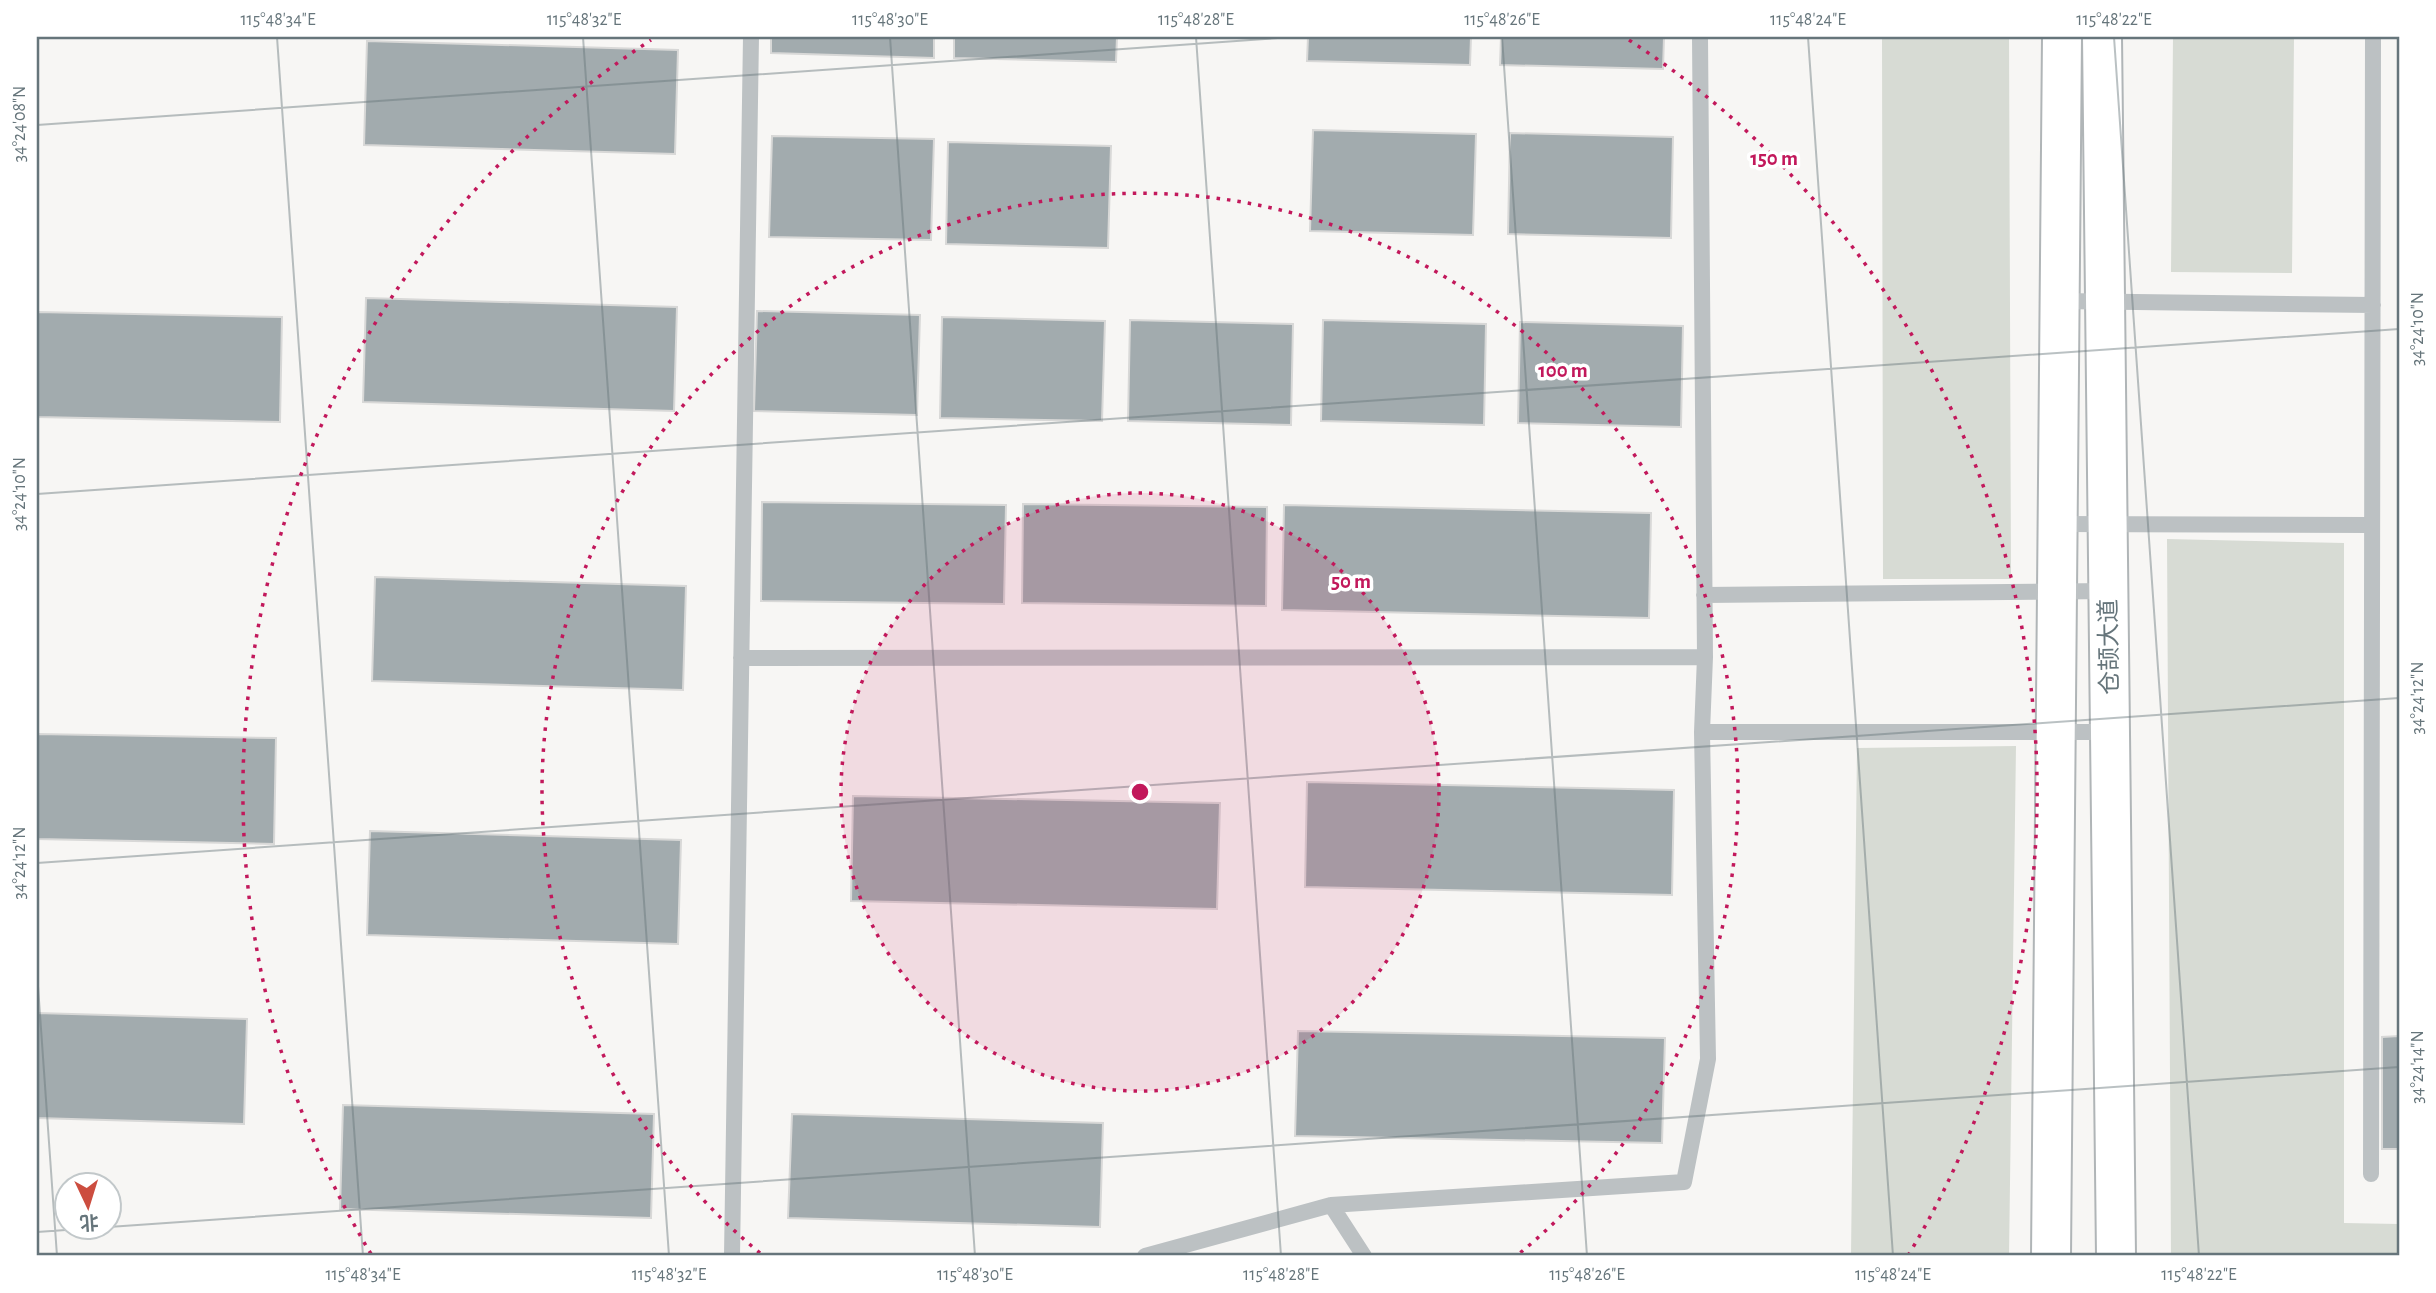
<svg xmlns="http://www.w3.org/2000/svg" width="2436" height="1293" font-family="'Alegreya Sans','Noto Sans SC',sans-serif">
<style>
.green{fill:#d7dbd4}
.building{fill:#a2abae;stroke:#d8d8d7;stroke-width:2}
.lines{fill:none;stroke-linecap:round;stroke-linejoin:round}
.primary-casing{stroke:#b0b5b7;stroke-width:42}
.service{stroke:#bcc1c3;stroke-width:16}
.primary{stroke:#fff;stroke-width:38}
.ticks{fill:none;stroke:#66757b;stroke-width:2;stroke-opacity:0.45}
.ring{fill:none;stroke:#c2185b;stroke-width:3.5;stroke-dasharray:3.5 7}
.labels{text-anchor:middle;stroke-width:7;stroke-linejoin:round;paint-order:stroke}
.street-label{font-size:24px;fill:#66757b;stroke:#fff}
.centre{fill:#c2185b;stroke:#fff;stroke-width:3.5}
.ring-label{font-size:21px;text-anchor:middle;font-weight:bold;fill:#c2185b;stroke:#fff;stroke-width:7;stroke-linejoin:round;paint-order:stroke}
.neatline{fill:none;stroke:#66757b;stroke-width:2.5}
.ticks-label{font-size:18px;text-anchor:middle;fill:#66757b}
</style>
<rect width="100%" height="100%" fill="#f7f6f4"/>
<path class="green" d="M1882 37H2009L2011 579H1883Z
M2173 37H2294L2292 273 2171 272Z
M2167 539 2344 543V1223L2399 1224V1256H2171Z
M2016 746 2009 1256H1851L1857 748Z"/>
<path class="building" d="M771 37H934V58L771 53Z
M954 37H1117L1116 62 954 58Z
M1308 37H1471L1470 65 1307 61Z
M1501 37H1664L1663 69 1500 65Z
M367 41 678 50 675 154 364 145Z
M1313 130 1476 134 1473 235 1310 231Z
M1510 133 1673 137 1671 238 1508 234Z
M772 136 934 139 931 240 769 237Z
M948 142 1111 146 1108 248 946 244Z
M366 298 677 307 674 411 363 402Z
M757 311 920 315 917 415 754 411Z
M37 312 282 317 280 422 37 417Z
M942 317 1105 321 1102 421 940 418Z
M1130 320 1293 324 1291 425 1128 421Z
M1323 320 1486 324 1484 425 1321 421Z
M1520 322 1683 326 1681 427 1518 423Z
M762 502 1006 505 1004 604 761 601Z
M1023 504 1267 507 1266 606 1022 603Z
M1284 505 1651 513 1649 618 1282 610Z
M375 577 686 586 683 690 372 681Z
M37 734 276 738 274 844 37 839Z
M1307 782 1674 790 1672 895 1305 887Z
M853 796 1220 803 1217 909 851 901Z
M370 831 681 840 678 944 367 935Z
M37 1013 247 1019 244 1124 37 1118Z
M1298 1031 1665 1038 1662 1143 1295 1136Z
M2399 1036V1149H2382V1037Z
M343 1105 654 1114 651 1218 340 1209Z
M792 1114 1103 1123 1100 1227 788 1218Z"/>
<g class="lines">
<defs>
<path id="primary" d="M2102 37 2116 1256
M2051 1256 2062 37"/>
</defs>
<use href="#primary" class="primary-casing"/>
<path class="service" d="M1700 37 1705 657
M2060 301 2373 305
M2058 524 2372 525
M1704 595 2109 591
M741 658 1705 657 1702 732H2110
M2371 1174 2373 37
M1331 1205 1684 1182 1708 1059 1702 732
M732 1256 751 37
M1145 1256 1331 1205 1364 1256"/>
<use href="#primary" class="primary"/>
</g>
<path class="ticks" d="M277 37 363 1256M583 37 669 1256M890 37 975 1256M1196 37 1281 1256M1502 37 1587 1256M1808 37 1893 1256M2114 37 2199 1256M37 125 1293 37M37 494 2399 329M37 863 2399 698M37 972 57 1256M37 1232 2399 1067"/>
<circle cx="1140" cy="792" r="299" fill="#c2185b" fill-opacity=".12"/>
<g class="ring">
<circle cx="1140" cy="792" r="299"/>
<path d="M760 1253A598 598 0 1 1 1520 1253"/>
<path d="M371 1254A897 897 0 0 1 651 40M1629 40A897 897 0 0 1 1909 1254"/>
</g>
<g class="labels">
<g class="street-label">
<text transform="translate(2109 647) rotate(-91)" y="8">仓颉大道</text>
</g>
</g>
<circle cx="1140" cy="792" r="10" class="centre"/>
<g class="ring-label">
<text x="1774" y="165">150 m</text>
<text x="1563" y="377">100 m</text>
<text x="1351" y="588">50 m</text>
</g>
<rect width="2436" height="1293" fill="none" stroke="#ffffff" stroke-width="77"/>
<g transform="translate(88 1206) rotate(176)"><circle r="33" fill="#ffffff" stroke="#c2c8ca" stroke-width="2"/>
<path d="M0-5L12 26L0 18L-12 26Z" fill="#cc4d3f"/>
<text y="-10" font-size="19" font-weight="bold" text-anchor="middle" fill="#66757b">北</text>
</g>
<rect x="38" y="38" width="2360" height="1216" class="neatline"/>
<g class="ticks-label">
<text x="278" y="25">115°48'34"E</text>
<text x="584" y="25">115°48'32"E</text>
<text x="890" y="25">115°48'30"E</text>
<text x="1196" y="25">115°48'28"E</text>
<text x="1502" y="25">115°48'26"E</text>
<text x="1808" y="25">115°48'24"E</text>
<text x="2114" y="25">115°48'22"E</text>
<text transform="translate(19 124) rotate(-90)" y="6">34°24'08"N</text>
<text transform="translate(2417 329) rotate(-90)" y="6">34°24'10"N</text>
<text transform="translate(19 494) rotate(-90)" y="6">34°24'10"N</text>
<text transform="translate(2417 698) rotate(-90)" y="6">34°24'12"N</text>
<text transform="translate(19 863) rotate(-90)" y="6">34°24'12"N</text>
<text transform="translate(2417 1067) rotate(-90)" y="6">34°24'14"N</text>
<text x="363" y="1280">115°48'34"E</text>
<text x="669" y="1280">115°48'32"E</text>
<text x="975" y="1280">115°48'30"E</text>
<text x="1281" y="1280">115°48'28"E</text>
<text x="1587" y="1280">115°48'26"E</text>
<text x="1893" y="1280">115°48'24"E</text>
<text x="2199" y="1280">115°48'22"E</text>
</g>
</svg>
